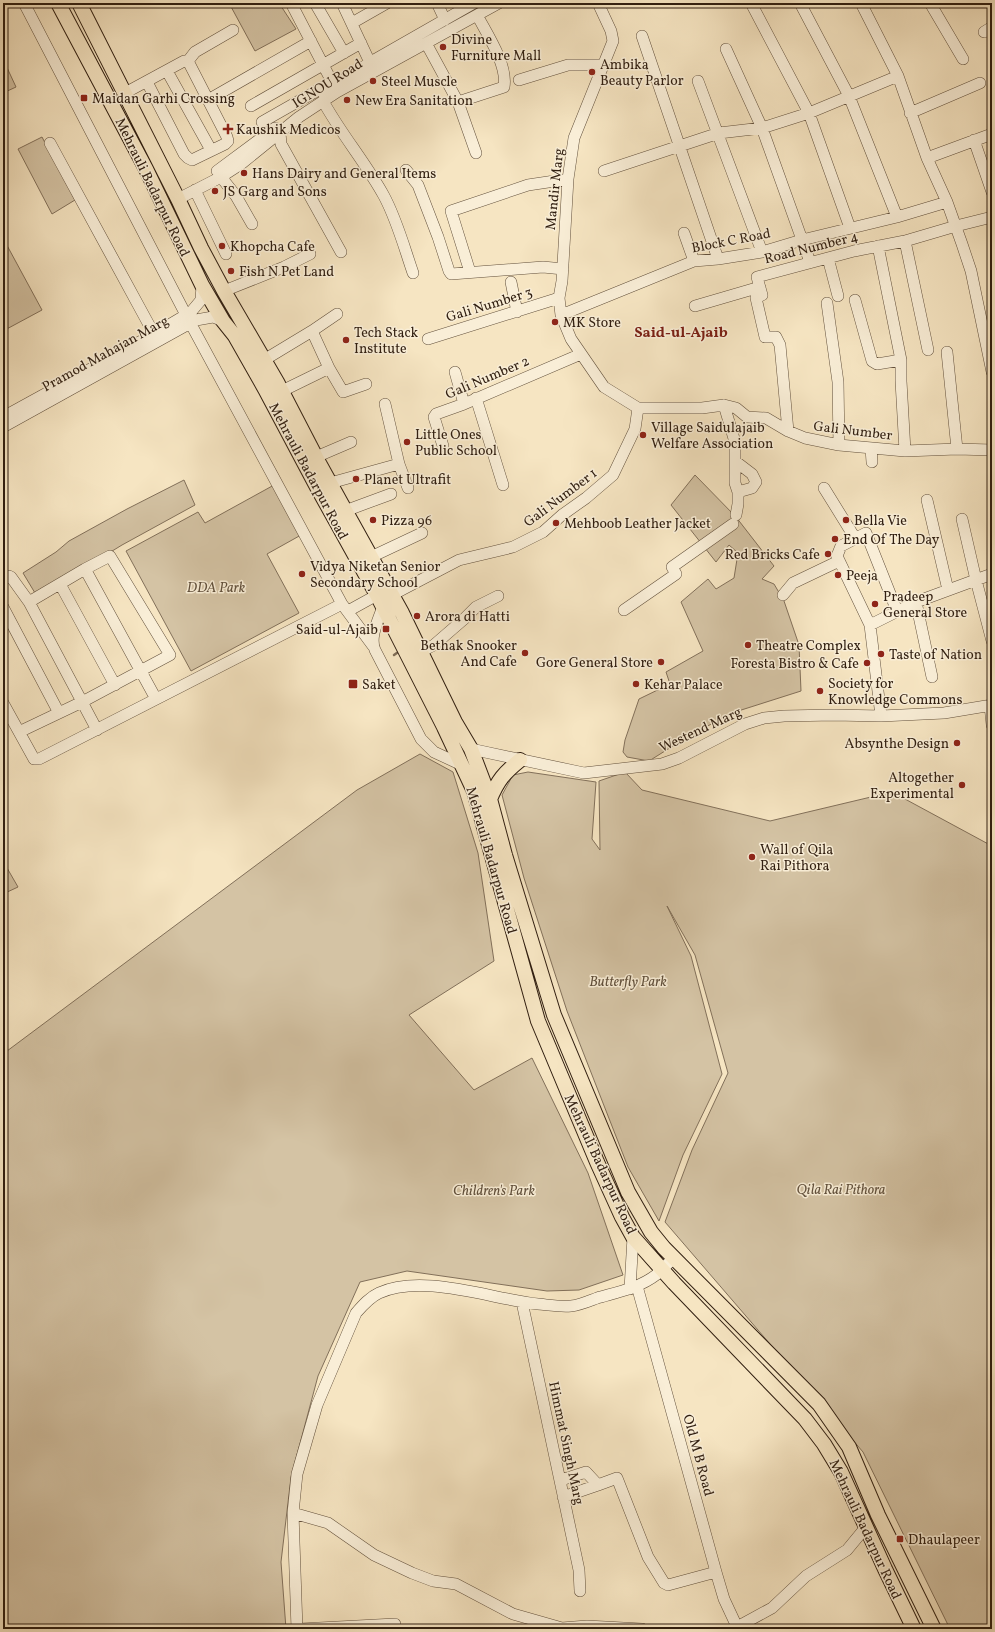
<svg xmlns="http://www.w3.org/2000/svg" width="995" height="1632" font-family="Vollkorn,serif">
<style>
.green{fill:#d4c3a4;stroke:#82705a}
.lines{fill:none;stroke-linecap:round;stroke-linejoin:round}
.stream{stroke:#7f6d56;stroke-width:2.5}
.minor-casing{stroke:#62503c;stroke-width:12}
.major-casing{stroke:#301e10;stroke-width:16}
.minor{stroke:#f9eed7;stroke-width:11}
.major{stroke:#f6e5c2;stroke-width:14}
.poi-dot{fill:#8f2418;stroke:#f9eed7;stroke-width:1.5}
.labels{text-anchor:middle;stroke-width:3;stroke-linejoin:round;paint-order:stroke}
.poi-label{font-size:14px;fill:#301e10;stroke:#f9eed7;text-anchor:start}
.street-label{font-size:14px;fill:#301e10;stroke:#f9eed7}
.park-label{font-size:14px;font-style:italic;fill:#61503c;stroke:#f9eed7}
.neighbourhood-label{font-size:15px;font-weight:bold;fill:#7a1f14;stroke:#f9eed7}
</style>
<rect width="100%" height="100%" fill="#f6e5c2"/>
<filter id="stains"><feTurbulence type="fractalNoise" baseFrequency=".005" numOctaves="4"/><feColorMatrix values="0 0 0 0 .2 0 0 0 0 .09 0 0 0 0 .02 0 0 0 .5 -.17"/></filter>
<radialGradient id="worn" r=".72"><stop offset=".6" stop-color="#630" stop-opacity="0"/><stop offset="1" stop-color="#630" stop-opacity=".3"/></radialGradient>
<path class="green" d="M229 3H279L296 29 255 51Z
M3 59 16 87 3 93Z
M42 137 75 200 52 214 18 149Z
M3 238 42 310 3 331Z
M695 475 736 517 774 566 762 579 774 584 784 601 799 645 801 691 735 712 692 734 649 761 627 757 623 752 625 740 639 699 670 684 666 672 703 651 681 602 708 579 716 589 734 578 738 553 729 545 716 562 671 505Z
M184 480 195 505 122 545 73 575 35 593 23 573 56 552 69 541 127 509Z
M274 485 301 535 267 554 299 613 191 671 126 551 198 512 205 523Z
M420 754 453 772 478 853 494 961 409 1015 474 1090 532 1058 588 1173 623 1275 579 1290 547 1291 407 1271 360 1282 318 1376 291 1477 281 1562 286 1629H3V1054L357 790Z
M528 772 596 782 592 839 600 850 599 781 625 772 642 790 770 821 892 792 992 846V1629H950L863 1452 665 1222 692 1150 728 1073 695 955 667 906 691 956 722 1074 683 1155 659 1221 628 1167 567 1011 524 878 502 795 513 775Z
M3 861 18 887 3 894Z"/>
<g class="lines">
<path class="stream" d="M394 655 401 650"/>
<defs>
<path id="minor" d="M24 3 186 315 342 604 373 646
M315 3 344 53
M342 3 373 69
M437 3 445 20
M598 3 611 31 613 41 574 138 568 179 562 281 559 298 561 315 571 339 604 387 638 408H702L724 405 736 408 747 417 766 418 788 431 805 438 839 445 905 451 957 449 992 450
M751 3 809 113 850 228
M800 3 849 96 897 217
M861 3 898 76 927 158 947 202 962 244 971 271 992 372
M930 3 963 59
M352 23 387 3
M984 32 992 27
M642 36 718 259
M426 43 458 102 476 153
M726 49 762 128 810 262
M167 71 211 150
M519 80 568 65H604
M698 81 762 252
M147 82 184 154 188 158 192 160 225 144 228 141 227 137 188 61
M125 93 184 61H188L195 52 233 30
M323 93 369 63 474 3
M208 100 311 41
M323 101C341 134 366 163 384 196 397 220 404 247 413 273
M458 102 504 87C508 65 487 34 477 15
M251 106 361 43
M910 113 980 83
M262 122 327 85 331 80 291 3
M280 133 281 144 341 252
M974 140 992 192
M50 143 154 334
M927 158 992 134
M406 170 418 185 438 237 449 271 451 274 543 267 563 269
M217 171 275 128
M604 171 719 133 762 128 809 113 898 76
M221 177 236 196 252 224
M195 190 226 254
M178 199 221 177 241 164 299 117 337 92 499 3
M684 233 694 261
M905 241 928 350
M878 246 901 360V381L905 451
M828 258 838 296
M470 272 451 211 528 185 568 179
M511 282 517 312
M224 291 284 267 310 254
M855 300 872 361 877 364 901 360
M827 303 838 382 839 445
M695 306 760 287
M561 315 694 261 718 259 762 252 802 240 897 217 947 202
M312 331 337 314
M428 339 559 298
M947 352 957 449
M264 360 312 331 329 368
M455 372 464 404
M282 391 329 368 343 392 366 384
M476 398 503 485
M385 404 399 464 408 488
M724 405 735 442V483L738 492V504L736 515
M3 417 154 334 191 312 201 300 202 285
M3 427 196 320 213 317 223 321
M788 431 780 345 776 337H765L756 298 762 295 757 277 854 251 905 241 956 226 992 217
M443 446 434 417 436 414 464 404 581 354
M871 448 872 462
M316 457 351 442
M735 461 752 474 756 482 752 488 738 492
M323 485 399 464
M824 488 855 538
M927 500 948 590
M345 511 391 494
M962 519 976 580 992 641
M371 557 422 533
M3 579 9 576 11 577 29 602 97 730
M60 584 115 685
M392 595 459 560 513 547 543 532 562 515 586 498 613 475 635 429 638 408
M783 595 793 583 839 561
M29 602 85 569 156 699
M916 602 932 677
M383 606C379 619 369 637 375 650L421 739 434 752 462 765
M3 607 59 713
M624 610 676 574 672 567 733 524
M348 611 377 595
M870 625 916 602 992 574
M422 651 434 645 464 619 476 607 498 596
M3 703 34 759H39L342 604
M990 705 992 725
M881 716 870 625 837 556 841 546 866 533 897 611
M19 732 82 702 170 655 110 556 85 569
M471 749 584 773 662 764 679 758 745 724 764 718 784 716 834 715 881 716 944 713 992 705
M637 1286 716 1572 724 1599 738 1629
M630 1289 633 1237
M522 1302 579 1570 580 1591
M561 1480 586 1472 598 1485 617 1478 648 1557 664 1583 668 1585 716 1572
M563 1497 598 1485
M293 1513 328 1523 374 1555 412 1573 433 1581 456 1584 513 1614 562 1628 587 1626 642 1629
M737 1627 772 1608 806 1576 847 1550 866 1527
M297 1629 293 1513 297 1474 317 1405 356 1313C363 1305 370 1297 379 1293 423 1273 491 1299 538 1304 549 1305 560 1307 571 1306 580 1305 589 1301 597 1298 618 1292 639 1288 656 1275 662 1270 668 1263 674 1258
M300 1629 395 1624"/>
<path id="major" d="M58 3 146 169 202 285 223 321 235 336 265 389 317 487 377 595 444 727 474 791 538 1021 597 1162 622 1217 633 1237 674 1283 805 1419 824 1444 841 1472 885 1569 914 1629
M79 3 178 199 201 248 224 291 277 382 320 465 402 613 455 722 471 749 490 799 505 855 554 1015 628 1192 651 1232 664 1248 819 1404 849 1447 878 1515 934 1629
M490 799C498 780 504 773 520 760"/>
</defs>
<use href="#minor" class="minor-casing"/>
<use href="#major" class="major-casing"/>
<use href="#minor" class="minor"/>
<use href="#major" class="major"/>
</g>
<g class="poi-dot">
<circle cx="443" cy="47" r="4"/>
<circle cx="592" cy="72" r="4"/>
<circle cx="373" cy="81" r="4"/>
<rect x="80" y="94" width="8" height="8" rx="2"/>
<circle cx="347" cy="100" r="4"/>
<path d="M226 123h4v4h4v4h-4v4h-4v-4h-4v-4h4z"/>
<circle cx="244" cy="173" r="4"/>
<circle cx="215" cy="191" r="4"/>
<circle cx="222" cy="246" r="4"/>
<circle cx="231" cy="271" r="4"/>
<circle cx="555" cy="322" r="4"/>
<circle cx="346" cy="340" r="4"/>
<circle cx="643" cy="435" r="4"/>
<circle cx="407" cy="442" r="4"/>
<circle cx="356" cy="479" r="4"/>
<circle cx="373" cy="520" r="4"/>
<circle cx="846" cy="520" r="4"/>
<circle cx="556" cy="523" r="4"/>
<circle cx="835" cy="539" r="4"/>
<circle cx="828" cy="554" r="4"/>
<circle cx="302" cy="574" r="4"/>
<circle cx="838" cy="575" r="4"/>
<circle cx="875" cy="604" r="4"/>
<circle cx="417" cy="616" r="4"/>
<rect x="382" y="625" width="8" height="8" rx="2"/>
<circle cx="748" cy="645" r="4"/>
<circle cx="525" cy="653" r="4"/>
<circle cx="881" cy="654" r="4"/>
<circle cx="661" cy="662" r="4"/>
<circle cx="867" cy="663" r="4"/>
<rect x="348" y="679" width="10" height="10" rx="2"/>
<circle cx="636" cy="684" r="4"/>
<circle cx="820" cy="691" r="4"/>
<circle cx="957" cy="743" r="4"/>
<circle cx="962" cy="785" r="4"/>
<circle cx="752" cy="857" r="4"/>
<rect x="896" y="1535" width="8" height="8" rx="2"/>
</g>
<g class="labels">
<g class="poi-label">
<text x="451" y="44">Divine<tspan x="451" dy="16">Furniture Mall</tspan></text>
<text x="600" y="69">Ambika<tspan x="600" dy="16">Beauty Parlor</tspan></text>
<text x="381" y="86">Steel Muscle</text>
<text x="92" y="103">Maidan Garhi Crossing</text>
<text x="355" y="105">New Era Sanitation</text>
<text x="236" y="134">Kaushik Medicos</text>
<text x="252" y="178">Hans Dairy and General Items</text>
<text x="223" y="196">JS Garg and Sons</text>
<text x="230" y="251">Khopcha Cafe</text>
<text x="239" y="276">Fish N Pet Land</text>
<text x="563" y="327">MK Store</text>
<text x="354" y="337">Tech Stack<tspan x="354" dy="16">Institute</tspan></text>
<text x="651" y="432">Village Saidulajaib<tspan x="651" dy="16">Welfare Association</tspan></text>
<text x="415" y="439">Little Ones<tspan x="415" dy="16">Public School</tspan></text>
<text x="364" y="484">Planet Ultrafit</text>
<text x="381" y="525">Pizza 96</text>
<text x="854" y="525">Bella Vie</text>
<text x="564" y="528">Mehboob Leather Jacket</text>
<text x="843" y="544">End Of The Day</text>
<text x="820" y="559" text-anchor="end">Red Bricks Cafe</text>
<text x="310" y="571">Vidya Niketan Senior<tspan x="310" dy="16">Secondary School</tspan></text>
<text x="846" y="580">Peeja</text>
<text x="883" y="601">Pradeep<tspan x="883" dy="16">General Store</tspan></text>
<text x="425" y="621">Arora di Hatti</text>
<text x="378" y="634" text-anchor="end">Said-ul-Ajaib</text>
<text x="517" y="650" text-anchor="end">Bethak Snooker<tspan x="517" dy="16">And Cafe</tspan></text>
<text x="756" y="650">Theatre Complex</text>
<text x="889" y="659">Taste of Nation</text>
<text x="653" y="667" text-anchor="end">Gore General Store</text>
<text x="859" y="668" text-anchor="end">Foresta Bistro &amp; Cafe</text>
<text x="828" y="688">Society for<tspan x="828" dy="16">Knowledge Commons</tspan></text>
<text x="362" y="689">Saket</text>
<text x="644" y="689">Kehar Palace</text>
<text x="949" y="748" text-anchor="end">Absynthe Design</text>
<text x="954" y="782" text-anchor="end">Altogether<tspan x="954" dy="16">Experimental</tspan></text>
<text x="760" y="854">Wall of Qila<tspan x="760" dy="16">Rai Pithora</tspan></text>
<text x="908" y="1544">Dhaulapeer</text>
</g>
<g class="street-label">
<text transform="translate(327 83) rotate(-32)" y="5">IGNOU Road</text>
<text transform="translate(153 187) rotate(64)" y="5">Mehrauli Badarpur Road</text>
<text transform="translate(554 189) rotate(-84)" y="5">Mandir Marg</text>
<text transform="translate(731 240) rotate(-11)" y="5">Block C Road</text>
<text transform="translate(811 247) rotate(-14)" y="5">Road Number 4</text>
<text transform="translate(489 304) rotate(-17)" y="5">Gali Number 3</text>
<text transform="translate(105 353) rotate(-29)" y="5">Pramod Mahajan Marg</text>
<text transform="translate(487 377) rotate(-23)" y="5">Gali Number 2</text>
<text transform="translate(853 430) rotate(7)" y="5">Gali Number</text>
<text transform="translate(309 471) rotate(62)" y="5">Mehrauli Badarpur Road</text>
<text transform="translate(560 497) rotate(-37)" y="5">Gali Number 1</text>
<text transform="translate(700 729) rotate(-25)" y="5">Westend Marg</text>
<text transform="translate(492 860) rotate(74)" y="5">Mehrauli Badarpur Road</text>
<text transform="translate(601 1164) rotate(65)" y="5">Mehrauli Badarpur Road</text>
<text transform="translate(567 1443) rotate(78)" y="5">Himmat Singh Marg</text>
<text transform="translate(699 1455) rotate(75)" y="5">Old M B Road</text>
<text transform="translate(866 1529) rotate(65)" y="5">Mehrauli Badarpur Road</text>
</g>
<g class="park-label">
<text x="216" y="592">DDA Park</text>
<text x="628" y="986">Butterfly Park</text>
<text x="841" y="1194">Qila Rai Pithora</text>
<text x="494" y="1195">Children's Park</text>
</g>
<g class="neighbourhood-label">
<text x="681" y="337">Said-ul-Ajaib</text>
</g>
</g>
<rect width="995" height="1632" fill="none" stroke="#f6e5c2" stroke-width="16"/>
<rect x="4" y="4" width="987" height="1624" fill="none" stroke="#301e10" stroke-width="2"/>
<rect x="8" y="8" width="979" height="1616" fill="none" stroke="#301e10"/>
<rect width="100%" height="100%" filter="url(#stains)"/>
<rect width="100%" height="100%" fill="url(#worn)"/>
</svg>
